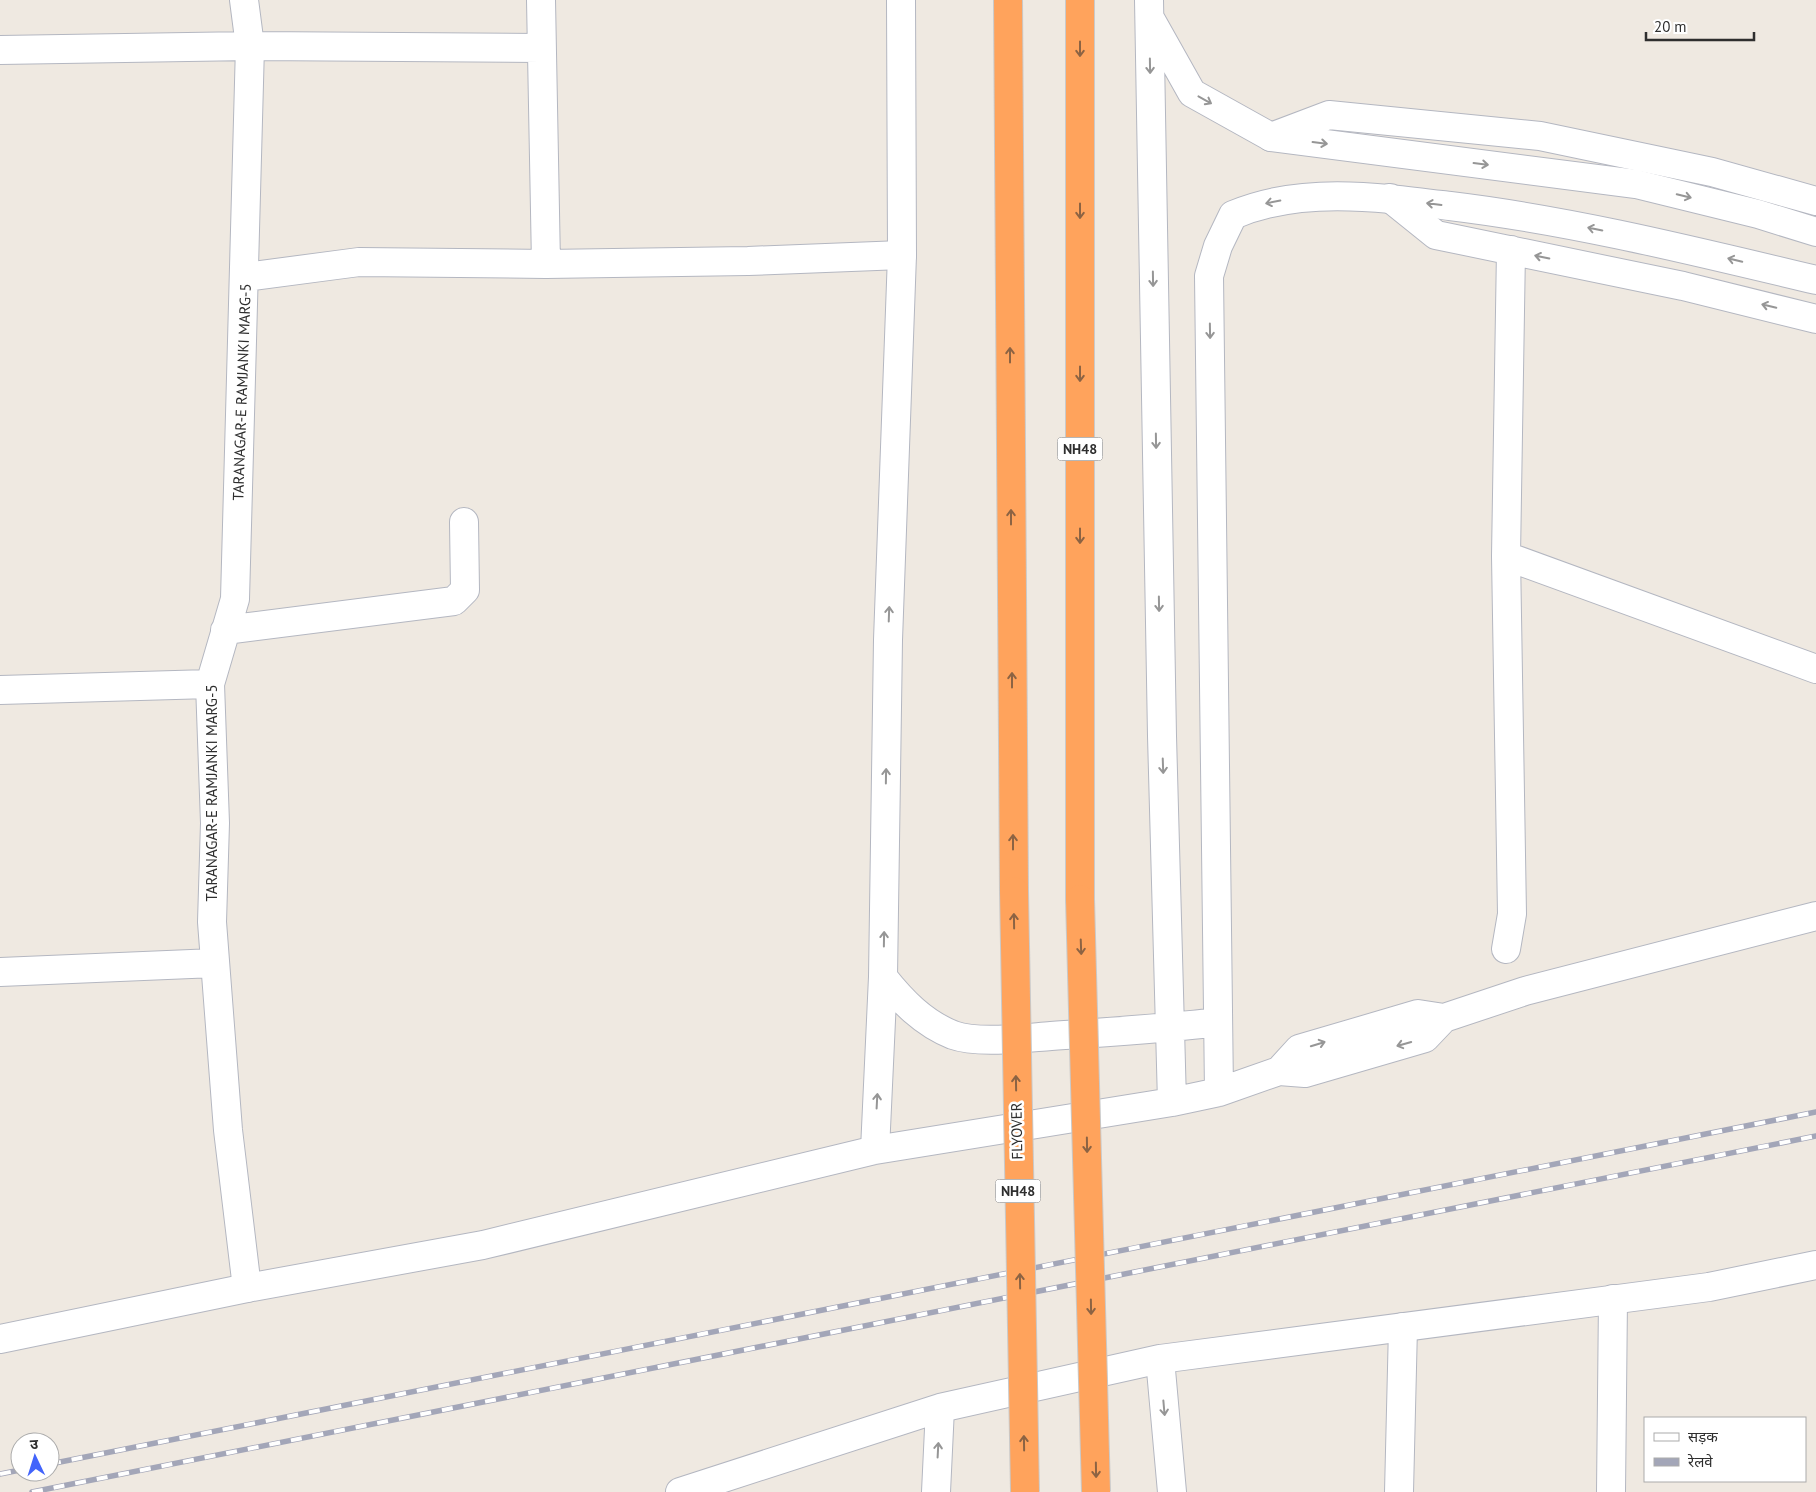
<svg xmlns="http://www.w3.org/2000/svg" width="1816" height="1492" font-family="'PT Sans','Noto Sans Devanagari',sans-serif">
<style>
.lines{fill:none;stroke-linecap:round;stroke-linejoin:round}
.street-casing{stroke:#b4b7c1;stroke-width:30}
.secondary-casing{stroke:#b4b7c1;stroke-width:30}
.highway-casing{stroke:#c9c9c9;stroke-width:30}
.street{stroke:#fff;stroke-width:28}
.secondary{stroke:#fff;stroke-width:28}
.highway{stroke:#ffa35c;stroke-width:28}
.rail-casing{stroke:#a3a6b8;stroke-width:5.5}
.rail{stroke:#fff;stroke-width:4;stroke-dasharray:11;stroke-linecap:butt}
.highway-bridge-casing{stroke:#c9c9c9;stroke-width:30;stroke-linecap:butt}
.highway-bridge{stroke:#ffa35c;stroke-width:28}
.oneway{stroke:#8c6343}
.oneway2{stroke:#969696}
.labels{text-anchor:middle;stroke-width:5;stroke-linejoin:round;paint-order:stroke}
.shield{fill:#fff;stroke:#6d6d6d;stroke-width:1}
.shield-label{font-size:14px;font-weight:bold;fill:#2e2e2e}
.street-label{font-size:15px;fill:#2e2e2e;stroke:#fff}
</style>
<rect width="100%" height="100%" fill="#efe9e1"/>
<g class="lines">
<defs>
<path id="street" d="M244 0 250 46 235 599 210 684 215 823 212 922 228 1130 247 1288
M541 0 546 264
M0 50 250 46 541 48
M1271 137 1329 115 1540 136 1712 172 1816 201
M1390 198 1436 235 1683 286 1816 319
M245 277 359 262 546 264 748 261 902 255
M1506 556 1816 669
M225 630 454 601 465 590 464 522
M0 690 210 684
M1506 949 1512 914 1506 556 1511 250
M0 972 215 963
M1399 1492 1403 1327
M1611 1492 1613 1299"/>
<path id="secondary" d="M1149 0 1162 736 1172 1102
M1151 20 1192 93 1271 137 1636 184 1758 214 1816 232
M883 977C902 1001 923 1023 953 1035 978 1044 1024 1038 1051 1036 1107 1032 1163 1029 1218 1022
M1279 1071 1299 1049 1418 1014 1444 1018
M1219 1092 1209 276 1218 246 1233 215C1301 186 1379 197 1450 206 1574 221 1694 251 1816 280
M875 1150 883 977 888 640 902 255 901 0
M0 1339 247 1288 483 1245 875 1150 1172 1102 1219 1092 1279 1071 1305 1073 1425 1038 1444 1018 1525 991 1816 916
M1160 1359 1172 1492
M680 1492 940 1408 1160 1359 1709 1287 1816 1265
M936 1492 940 1408"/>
<path id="highway" d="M1008 0 1014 891
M1080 899V0"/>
</defs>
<use href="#street" class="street-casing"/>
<use href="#secondary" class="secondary-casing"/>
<use href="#highway" class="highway-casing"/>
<use href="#street" class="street"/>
<use href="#secondary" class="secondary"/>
<use href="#highway" class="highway"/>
<defs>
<path id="rail" d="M50 1464 1816 1112
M0 1474 20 1470
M32 1492 1816 1136"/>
</defs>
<use href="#rail" class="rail-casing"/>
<use href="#rail" class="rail"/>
<defs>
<path id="highway-bridge" d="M1014 891 1025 1492
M1080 899 1096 1492"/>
</defs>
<use href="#highway-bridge" class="highway-bridge-casing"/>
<use href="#highway-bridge" class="highway-bridge"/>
</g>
<defs><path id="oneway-shaft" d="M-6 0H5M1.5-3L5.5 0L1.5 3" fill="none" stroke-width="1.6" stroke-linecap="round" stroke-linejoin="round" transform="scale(1.25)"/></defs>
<g class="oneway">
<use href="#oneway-shaft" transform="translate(1080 49) rotate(90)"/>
<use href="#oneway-shaft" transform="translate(1080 211) rotate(90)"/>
<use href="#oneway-shaft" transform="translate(1010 355) rotate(-90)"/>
<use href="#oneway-shaft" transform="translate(1080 374) rotate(90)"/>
<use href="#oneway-shaft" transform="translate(1011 517) rotate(-90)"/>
<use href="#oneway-shaft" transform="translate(1080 536) rotate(90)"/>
<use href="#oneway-shaft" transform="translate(1012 680) rotate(-90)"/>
<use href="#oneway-shaft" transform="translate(1013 842) rotate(-90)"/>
<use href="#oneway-shaft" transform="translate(1014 921) rotate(-91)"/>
<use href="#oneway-shaft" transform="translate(1081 947) rotate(88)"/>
<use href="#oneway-shaft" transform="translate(1016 1083) rotate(-91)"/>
<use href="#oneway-shaft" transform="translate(1087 1145) rotate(89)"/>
<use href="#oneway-shaft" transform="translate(1020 1281) rotate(-91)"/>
<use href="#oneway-shaft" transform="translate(1091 1307) rotate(89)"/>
<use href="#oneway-shaft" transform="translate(1024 1443) rotate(-91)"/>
<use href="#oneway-shaft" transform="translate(1096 1470) rotate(89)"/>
</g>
<g class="oneway2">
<use href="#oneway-shaft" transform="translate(1150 66) rotate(89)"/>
<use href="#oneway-shaft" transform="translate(1205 100) rotate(29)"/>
<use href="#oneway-shaft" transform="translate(1320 143) rotate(7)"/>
<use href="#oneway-shaft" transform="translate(1481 164) rotate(7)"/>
<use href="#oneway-shaft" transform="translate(1684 196) rotate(14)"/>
<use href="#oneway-shaft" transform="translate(1273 202) rotate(169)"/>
<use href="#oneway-shaft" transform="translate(1434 204) rotate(-173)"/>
<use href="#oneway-shaft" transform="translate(1595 229) rotate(-169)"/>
<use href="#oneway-shaft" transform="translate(1542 257) rotate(-168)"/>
<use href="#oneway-shaft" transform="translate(1735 260) rotate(-166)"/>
<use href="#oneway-shaft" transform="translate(1153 279) rotate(89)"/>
<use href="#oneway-shaft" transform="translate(1769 306) rotate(-167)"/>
<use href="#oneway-shaft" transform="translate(1210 331) rotate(89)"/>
<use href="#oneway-shaft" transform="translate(1156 441) rotate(89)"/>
<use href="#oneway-shaft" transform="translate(1159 604) rotate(89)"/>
<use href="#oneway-shaft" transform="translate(889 614) rotate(-88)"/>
<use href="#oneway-shaft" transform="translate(1163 766) rotate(88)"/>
<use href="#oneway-shaft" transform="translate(886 776) rotate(-89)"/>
<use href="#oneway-shaft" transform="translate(884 939) rotate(-89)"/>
<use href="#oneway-shaft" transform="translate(1318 1044) rotate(-17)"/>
<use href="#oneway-shaft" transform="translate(1404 1044) rotate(164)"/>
<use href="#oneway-shaft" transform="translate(877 1101) rotate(-87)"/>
<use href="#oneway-shaft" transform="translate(1164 1408) rotate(85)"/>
<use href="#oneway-shaft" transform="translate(938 1450) rotate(-87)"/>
</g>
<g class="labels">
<g class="shield">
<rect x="1057.5" y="437.5" width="45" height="23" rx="4"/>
<rect x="995.5" y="1179.5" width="45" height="23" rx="4"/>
</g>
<g class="shield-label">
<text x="1080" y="454">NH48</text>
<text x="1018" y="1196">NH48</text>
</g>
<g class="street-label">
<text transform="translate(242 392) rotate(-88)" y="5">TARANAGAR-E RAMJANKI MARG-5</text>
<text transform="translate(212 793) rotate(-90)" y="5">TARANAGAR-E RAMJANKI MARG-5</text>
<text transform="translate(1017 1131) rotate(-91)" y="5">FLYOVER</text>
</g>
</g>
<rect x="1644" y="1417" width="162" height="65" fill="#ffffff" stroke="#ababab"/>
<rect x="1654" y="1433" width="25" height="8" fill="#ffffff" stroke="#ababab"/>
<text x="1688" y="1442" font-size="15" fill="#2e2e2e">सड़क</text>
<rect x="1654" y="1458" width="25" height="8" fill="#a3a6b8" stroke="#ababab"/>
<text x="1688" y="1467" font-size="15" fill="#2e2e2e">रेलवे</text>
<g transform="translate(35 1457) rotate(356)"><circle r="24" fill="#ffffff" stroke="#ababab"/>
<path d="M0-4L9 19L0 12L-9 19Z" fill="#4264fb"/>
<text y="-8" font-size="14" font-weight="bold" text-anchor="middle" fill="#2e2e2e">उ</text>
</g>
<path d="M1646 32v8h108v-8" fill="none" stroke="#2e2e2e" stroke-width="2.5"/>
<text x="1654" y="32" font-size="15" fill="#2e2e2e" stroke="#ffffff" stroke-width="4" paint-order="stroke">20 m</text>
</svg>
